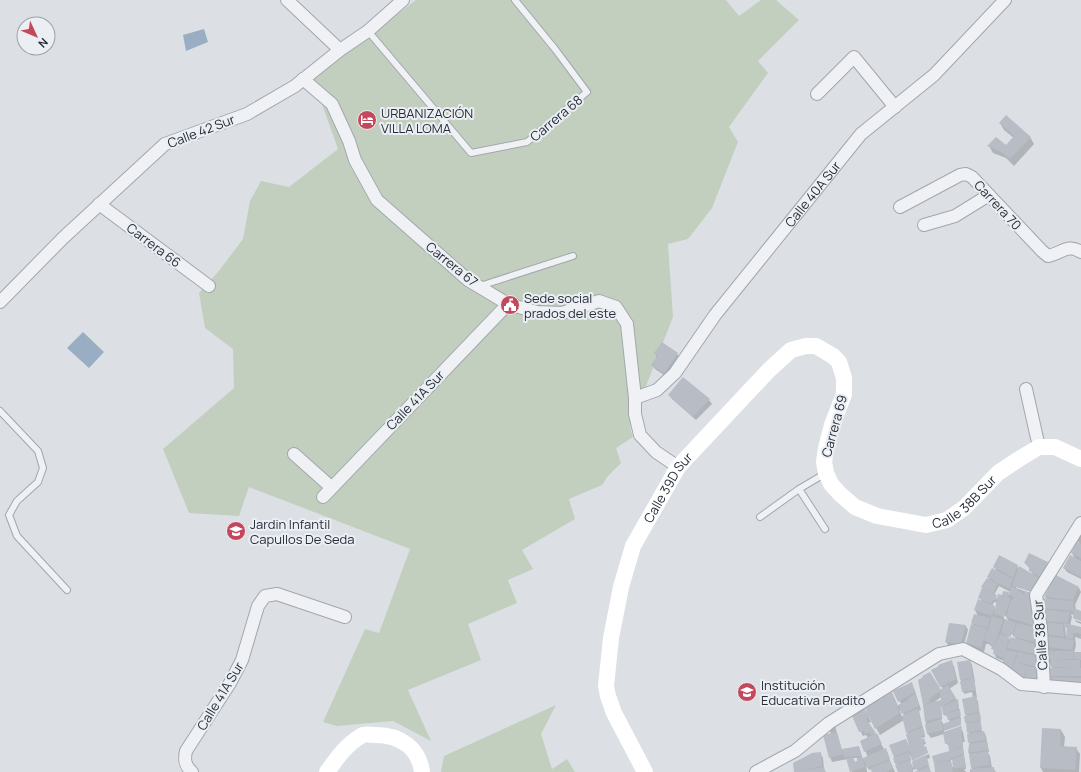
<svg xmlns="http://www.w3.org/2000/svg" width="1081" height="772" font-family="Manrope,sans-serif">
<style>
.green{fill:#c2cfbe}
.water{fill:#99aec3}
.shadow{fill:#0003;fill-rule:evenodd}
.building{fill:#b7bcc5}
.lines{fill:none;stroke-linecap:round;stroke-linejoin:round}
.service-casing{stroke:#a2a7ae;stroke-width:8}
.minor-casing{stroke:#a2a7ae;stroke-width:14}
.service{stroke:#eff1f4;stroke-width:6}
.minor{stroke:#eff1f4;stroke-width:12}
.secondary{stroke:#fff;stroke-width:16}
.labels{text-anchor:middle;stroke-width:4;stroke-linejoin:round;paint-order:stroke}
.poi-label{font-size:13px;fill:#272e3a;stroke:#ebeff3;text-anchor:start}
.street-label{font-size:13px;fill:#272e3a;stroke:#ebeff3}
</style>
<rect width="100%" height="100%" fill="#dce0e5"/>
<path class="green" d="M416 0H726L739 16 761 0H776L799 20 758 61 768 73 729 127 738 142 712 208 688 239 668 244 673 317 630 427 633 437 616 448 621 463 608 476 602 485 569 499 575 519 522 550 533 569 508 580 517 603 468 624 481 660 408 690 431 741 393 721 337 726 323 722 365 629 379 633 410 549 249 487 239 516 189 513 163 449 234 388 233 349 205 328 199 293 218 272 243 239 250 201 261 181 289 187 338 149 313 79Z
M556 705 541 734 552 769 567 759 575 772H441L444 756Z"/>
<path class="water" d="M204 29 208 42 186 51 183 35Z
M83 332 104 352 89 368 67 348Z"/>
<path class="shadow" d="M1000 123 1030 137 1034 144 1014 166 1006 158 993 153 989 146 1006 147 1014 138 1004 130Z
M655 353 677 354 680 358 667 377 655 369 652 365 657 358Z
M669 395 709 400 712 404 696 420 672 399Z
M1081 533V579L1067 572 1064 568 1075 559 1072 553 1080 544 1077 540Z
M1025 563H1047L1050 567 1043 581 1039 578 1041 583 1016 586V588L1035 595 1034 601 1038 678 1037 680 1014 678 1004 661 996 658 993 648 989 644H986L984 652 969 647 967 643 974 626 972 623 978 616 975 610 982 601 980 598 984 590 982 587 990 581 988 577 997 571 994 567 1017 566 1019 569 1033 575 1030 569ZM999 586 1012 593H1010L1009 595 1008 593 998 600 994 595ZM994 602 998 603 996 610 992 606ZM1003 612 1008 620H1005L1001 613ZM1011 634 1015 636 1016 640 1010 641 1007 636 1010 637Z
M1053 575 1079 588 1081 592 1075 605 1076 610 1081 612V620L1075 618V620L1081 622V624L1076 622 1074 618V615L1071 614 1072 617 1070 626 1081 628V639L1075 637 1076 645 1074 653H1081V689L1051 678 1050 675 1053 669 1048 659 1050 652 1047 647 1042 610 1047 599 1045 597 1051 584 1049 581ZM1065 626 1068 630 1067 638 1066 637Z
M966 626 968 630 963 648 949 646 946 642Z
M970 661 972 665 975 682H974L977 697H976L978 702 982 732H984L986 736 989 752H987L990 756 992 768H993L996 772H971L972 770 969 753 970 745 968 735 969 734 965 717 967 716 966 714 973 698 972 692 964 694 961 680Z
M951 662 954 666 958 683 949 689 958 702 961 724 944 730V732L962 726 961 728 963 732 965 742H963V748L966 769H964L966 772H936L934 757 951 753 950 747 946 743 944 734 931 738 928 734 925 716 926 715 919 681 930 673 940 691 943 689 932 671 940 666ZM941 697 942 705 940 701 932 704ZM941 704 943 708 944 714 945 716 947 715 950 722 944 725 941 720 942 719ZM953 759 954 767H952L951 762V760Z
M914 688 921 710 919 711 925 737 921 738 922 740 924 739 926 744 923 745 928 752 913 759V761L912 755 910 756 911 761H910L913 768V761L929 754 930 758 927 759 930 772H917L918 771 917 768 913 770V772H899L891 746 906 740 910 748 908 734 904 720 880 735 876 728 892 693 898 706 901 704 895 691ZM901 710 904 715 902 717 900 711Z
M864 708 871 722 868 723 886 752 895 772H873L872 768 869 770 866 764 867 772H852L848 759 832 762 830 757 831 734 830 730 835 726 842 750 858 747 863 759 868 757 861 742 868 738 866 735 863 736 852 715ZM853 758H858V762L855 763Z
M1061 730 1065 737 1064 747 1076 748 1080 754 1079 772H1043L1041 768Z
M820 753 823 758 824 769 826 772H796Z"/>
<path class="building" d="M1006 115 1031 137 1010 159 1001 152 987 146 996 137 1006 145 1014 136 999 123Z
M662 342 678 353 664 373 651 365 657 356 654 353Z
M683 377 710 399 693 417 668 395Z
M1077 542 1081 544V558L1071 553Z
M1029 553 1048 562 1040 577 1029 571V566L1024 563Z
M999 555 1018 565 1013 578 993 567Z
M1070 555 1081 561V577L1063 568Z
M1019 566 1039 578 1032 592 1012 586Z
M992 568 1013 579 1009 589 987 577Z
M1052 573 1079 587 1073 600 1044 597 1051 583Z
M987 578 998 584 993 593 981 587Z
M1011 587H1013L1024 594 1025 591 1031 593 1030 597 1035 626 1006 617 1010 603 1014 597 1009 594Z
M982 588 997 595 995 601 993 600 991 604 978 598Z
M1003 591 1009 592 1007 598 1008 597 1011 598 1004 617 994 614 998 594 1002 595Z
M1040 598 1074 601 1073 611 1041 608Z
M978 599 995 606 992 616 974 610Z
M1074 608 1081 611V621L1073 618Z
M1041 609 1070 612 1068 623 1041 621Z
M974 614 990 618 987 628 971 623Z
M992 616 1003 620 994 647 1000 634 1009 637 1004 658 993 654 994 650 991 649 993 645 984 640Z
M1005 619 1016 623 1013 634 1010 633 1009 636 1001 633Z
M1043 622 1063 624 1064 637 1044 634Z
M949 623 966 625 961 644 945 642Z
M1017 623 1034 627 1036 642 1013 637Z
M1064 623 1081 627V639H1080L1081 634 1073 633V639L1066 638 1067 627H1064Z
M971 624 987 629 981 648 966 643Z
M1046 636 1074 640 1072 650 1046 647Z
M1010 637 1036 644 1038 655 1007 648Z
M1006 650 1017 652 1012 669 1002 666Z
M1047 651H1073V659L1053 660H1080V668L1050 667 1051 659H1047Z
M1018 652 1037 656 1038 667 1015 662Z
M1074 652H1081V660L1074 659Z
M952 660 956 679 940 687 931 670 939 666 938 665Z
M970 660 973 678 960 680 957 662Z
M1015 662 1028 666 1023 678 1010 674Z
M1028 666 1038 668V675L1036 678 1032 681 1024 679Z
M1049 668H1081V676H1049Z
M930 672 940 688 939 692 929 699 930 702 923 705 918 680 923 677 922 676Z
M1049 677 1081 678V685L1049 684Z
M974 678 976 690 962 692 960 681Z
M912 682 915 692 898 702 893 691Z
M948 685 956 698 941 707 942 717 925 722 923 705 941 700 939 690Z
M892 692 900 713 875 729 869 717 866 719 876 733 871 735 870 732 865 734 863 731 859 732 852 716 864 707 868 715 865 707Z
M916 694 919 706 902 714 898 705 908 700V698Z
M976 696 979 712 965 715 962 699Z
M958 699 959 708 943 715 942 707Z
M918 708 922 726 906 733 902 716Z
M960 709 961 716 948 720 946 714Z
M980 713 981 720 965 723 964 716Z
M961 717V725L944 731 943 724Z
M941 719 943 730 927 734 925 724Z
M980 721 982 730 967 733 966 723Z
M961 726 963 746 949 751 948 743 945 744 943 733Z
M923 727 925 735 921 736V739L924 738 925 742 923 743 924 747 926 746 928 753 912 761 908 742 914 740 908 742 906 734Z
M1042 728 1061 729 1060 746 1077 747 1075 770 1040 768Z
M984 731 986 740 968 743 967 734Z
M837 732 843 754 829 758 823 735Z
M877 733 882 744 864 752 860 741Z
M906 739 910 751 894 757 889 745Z
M987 741 988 750 968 753 969 744Z
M859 746 862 756 844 757 842 749Z
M963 747 964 754 951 758V760L934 763 932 756Z
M886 748 890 759 867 768 863 758Z
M988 751 990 765 971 768 969 754Z
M821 752 822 766 800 771 824 767 825 772H794L793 763 812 753Z
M909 752 911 759 895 764 893 758Z
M926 755 929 765 916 770 915 767 913 768 912 762Z
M964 755 966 767 953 769 952 759Z
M862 757 865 767 850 772 846 758H853L855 762 857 761V758Z
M890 760 893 769 886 772H872L870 768Z
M910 760 913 771 909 772H898L895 765Z
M951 761 953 772H935L934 763Z
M929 766 931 772H914Z
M994 767V772H970V769Z"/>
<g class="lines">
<defs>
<path id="service" d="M368 31 471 153 527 142 587 92 555 49 515 0
M480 286 573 256
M0 411 38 451 43 468 38 482 17 501 9 515 17 536 67 590
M799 489 825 529
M760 517 799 489 826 473"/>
<g id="minor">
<path d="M287 0 340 50"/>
<path d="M303 79 332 104 349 141 355 160 377 200 468 280 508 304 537 312 562 313 599 301 616 307 627 324 635 398V414L640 435 656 452 678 467"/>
<path d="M817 94 854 57 895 107"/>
<path d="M99 204 209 286"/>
<path d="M900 207 960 175 966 174 972 177 1042 251 1048 256C1061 254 1067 243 1081 252"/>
<path d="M924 225 955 216 989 195"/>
<path d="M0 302 63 238 165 144 247 114 295 86 340 50 368 31 403 0"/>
<path d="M1026 389 1039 447"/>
<path id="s1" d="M635 398 657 390 675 373 715 315 861 134 934 75 1005 0"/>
<path d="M294 454 331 487"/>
<path d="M323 497 508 304"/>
<path d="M1044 687 1041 629 1036 595 1081 523"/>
<path d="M192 772C185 766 184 760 186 751L230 683 242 660 258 606 265 596 277 594 345 617"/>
<path d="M756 772 795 751 829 723 939 654 963 649 1001 669 1021 684 1081 689"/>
</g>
</defs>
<use href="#service" class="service-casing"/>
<use href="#minor" class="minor-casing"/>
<use href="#service" class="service"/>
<use href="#minor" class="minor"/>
<g class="secondary">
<path d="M327 772C337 758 346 745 361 736 365 733 371 735 376 735 400 735 419 748 422 772"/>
<path id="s2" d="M645 772 614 713 608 696 606 686 611 638 621 587 633 546 678 467 769 370 791 350 806 346H816L833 356 839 362 844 378V394L832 425 826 448 824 462 826 473 831 484 840 494 855 507 877 516 926 525 947 520 964 508 998 473 1019 459 1039 447H1055L1081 459"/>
</g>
</g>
<defs>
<symbol id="hotel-disc" viewBox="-11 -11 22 22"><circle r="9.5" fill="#c4485c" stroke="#ebeff3"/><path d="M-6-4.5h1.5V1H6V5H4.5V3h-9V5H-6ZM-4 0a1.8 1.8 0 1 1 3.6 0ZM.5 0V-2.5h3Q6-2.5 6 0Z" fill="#fff"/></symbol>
<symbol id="civic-disc" viewBox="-11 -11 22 22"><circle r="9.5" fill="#c4485c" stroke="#ebeff3"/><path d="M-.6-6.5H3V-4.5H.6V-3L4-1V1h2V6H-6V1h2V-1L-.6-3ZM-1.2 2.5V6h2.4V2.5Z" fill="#fff"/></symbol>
<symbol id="school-disc" viewBox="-11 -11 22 22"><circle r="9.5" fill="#c4485c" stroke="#ebeff3"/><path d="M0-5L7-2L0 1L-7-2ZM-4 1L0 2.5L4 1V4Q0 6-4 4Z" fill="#fff"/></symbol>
</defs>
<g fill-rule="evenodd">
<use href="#hotel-disc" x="356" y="109" width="22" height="22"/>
<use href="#civic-disc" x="499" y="294" width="22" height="22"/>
<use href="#school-disc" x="225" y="520" width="22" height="22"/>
<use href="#school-disc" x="736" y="681" width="22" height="22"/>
</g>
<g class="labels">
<g class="poi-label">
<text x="381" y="118">URBANIZACIÓN<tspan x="381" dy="15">VILLA LOMA</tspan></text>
<text x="524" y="303">Sede social<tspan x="524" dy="15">prados del este</tspan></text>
<text x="250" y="529">Jardin Infantil<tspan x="250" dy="15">Capullos De Seda</tspan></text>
<text x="761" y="690">Institución<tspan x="761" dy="15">Educativa Pradito</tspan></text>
</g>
<g class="street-label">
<text transform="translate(556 118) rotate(-40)" y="5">Carrera 68</text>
<text transform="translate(201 131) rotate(-21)" y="5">Calle 42 Sur</text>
<text dy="5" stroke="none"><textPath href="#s1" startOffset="274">Calle 40A Sur</textPath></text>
<text transform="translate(998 205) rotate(47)" y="5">Carrera 70</text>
<text transform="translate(154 245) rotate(37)" y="5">Carrera 66</text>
<text transform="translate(452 264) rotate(39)" y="5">Carrera 67</text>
<text transform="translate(415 400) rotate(-46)" y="5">Calle 41A Sur</text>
<text transform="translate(834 426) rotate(-75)" y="5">Carrera 69</text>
<text dy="5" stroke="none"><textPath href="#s2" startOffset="306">Calle 39D Sur</textPath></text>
<text dy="5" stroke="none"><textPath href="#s2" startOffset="825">Calle 38B Sur</textPath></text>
<text transform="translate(1040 635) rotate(-94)" y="5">Calle 38 Sur</text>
<text transform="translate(220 696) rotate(-59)" y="5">Calle 41A Sur</text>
</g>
</g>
<g transform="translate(36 36) rotate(134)"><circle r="19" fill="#ebeff3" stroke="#9da2a9"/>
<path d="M0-3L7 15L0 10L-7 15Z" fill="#c4485c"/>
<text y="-6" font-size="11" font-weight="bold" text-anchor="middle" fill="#272e3a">N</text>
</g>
</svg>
